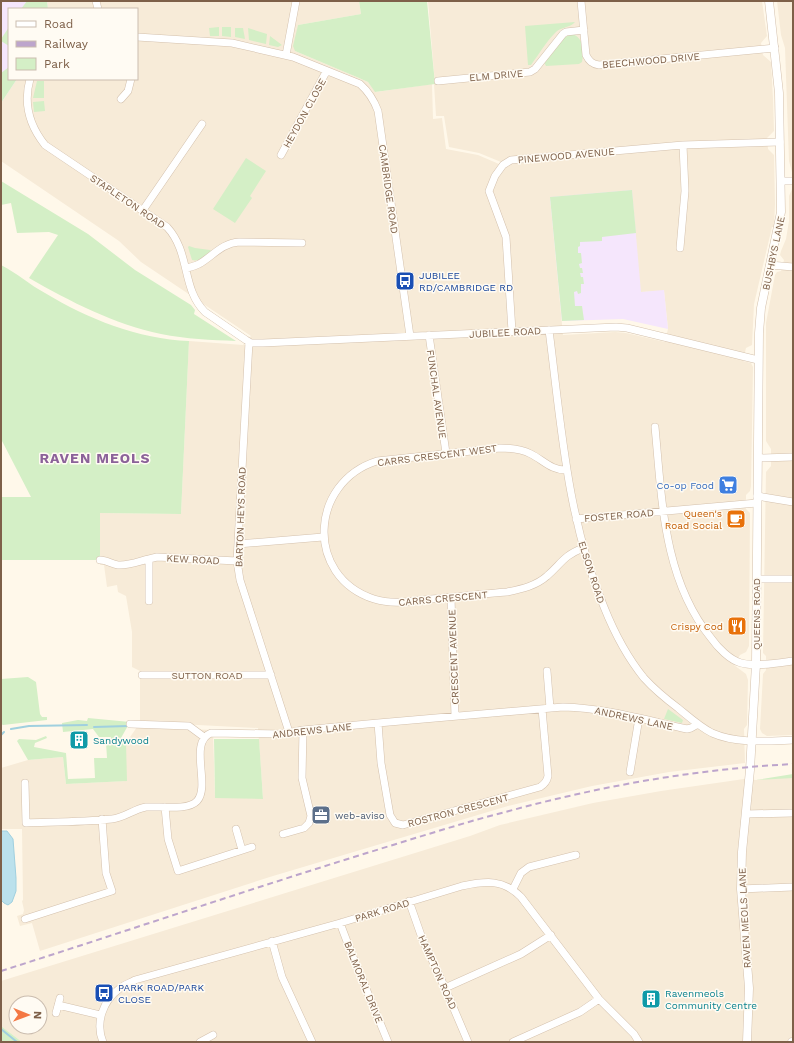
<svg xmlns="http://www.w3.org/2000/svg" width="794" height="1043" font-family="'Work Sans',sans-serif">
<style>
.residential{fill:#f7ebd8;fill-rule:evenodd}
.education{fill:#f5e6fc}
.green{fill:#d4efc6}
.water{fill:#bbe1ec;stroke:#a0d0df}
.lines{fill:none;stroke-linecap:round;stroke-linejoin:round}
.stream{stroke:#a0d0df;stroke-width:2}
.minor-casing{stroke:#d4c1ad;stroke-width:8}
.tertiary-casing{stroke:#d4c1ad;stroke-width:9}
.minor{stroke:#fff;stroke-width:7}
.tertiary{stroke:#fff;stroke-width:8}
.rail{stroke:#bda5cc;stroke-width:2;stroke-dasharray:6 4;stroke-linecap:butt}
.labels{text-anchor:middle;stroke-width:3;stroke-linejoin:round;paint-order:stroke}
.street-label{font-size:10px;fill:#7e6049;stroke:#fffbf3}
.transit-label{font-size:10px;fill:#164399;stroke:#fffbf3;text-anchor:start}
.shop-label{font-size:10px;fill:#366cbe;stroke:#fffbf3;text-anchor:end}
.food-label{font-size:10px;fill:#c56008;stroke:#fffbf3;text-anchor:end}
.culture-label{font-size:10px;fill:#0d838f;stroke:#fffbf3;text-anchor:start}
.service-label{font-size:10px;fill:#4e5e75;stroke:#fffbf3;text-anchor:start}
.district-label{font-size:14px;font-weight:bold;letter-spacing:1px;fill:#8b6299;stroke:#fffbf3}
</style>
<rect width="100%" height="100%" fill="#fff8ea"/>
<path class="residential" d="M47 1H359L361 14 298 25 295 51 359 78 368 82 376 92 432 84 433 119 442 118 446 149 478 155 499 164 501 162 479 153 449 147 444 116H436L434 84H435L428 1H762L767 36 761 43 763 55 771 62 773 99 774 131 767 138 768 149 774 155 775 204 774 227H772L754 304 752 345 746 348 743 361 751 363 753 367 751 486 750 491 746 495V509L750 513 749 646 746 652 740 655 734 665 746 674 748 680 747 725 744 729 745 763 669 772 592 786 508 806 273 876 40 951 32 923 20 926 17 916 23 914 24 910 22 901 23 900 22 829H1V768L28 760 63 757 66 784 126 781V743L137 727 213 730 215 798H263L258 728 140 722V671L132 667V632L126 596 118 592 117 585 107 587 104 565H100V513L181 514 189 341 243 345 251 336 141 262 119 241 1 161V103L17 79H137V9H48ZM550 197 641 292 664 291 668 329 665 342 626 333 615 332 563 335Z
M777 1H793V176L789 161 785 48 781 35Z
M793 187V735L767 736 762 733 760 729 763 674 766 670V656L763 653 766 472 771 466V449L766 441V323L775 275 777 272 781 271 784 260 780 255 781 251 786 239 789 221V196Z
M793 777V1042H22L1 1026V981L470 836 500 825 593 803 661 791 744 779 756 780ZM16 1003H40V1027H16Z"/>
<path class="education" d="M1 1H47L48 9H9V79H17L1 103Z
M632 190 641 292 664 290 668 329 623 319 562 321 550 197Z"/>
<path class="green" d="M27 1H47L48 9H21Z
M359 1H427L435 84 375 92 368 82 359 78 295 51 293 46 298 25 361 14Z
M575 22C570 28 560 27 555 33 546 42 539 54 531 65H528L525 26Z
M9 27V46L1 41V39Z
M219 27V36H210L209 28Z
M222 27H231V37L222 36Z
M235 28H243L245 39 235 37Z
M248 28 267 34 266 44 249 40Z
M572 34C584 37 584 52 582 62L579 64 546 66 544 62 565 37Z
M270 36 282 45 278 47 269 45Z
M9 67V79H17L1 103V73Z
M37 81H44V98H33Z
M44 101 45 111 34 112 33 102Z
M246 158 266 171 250 196 252 198 235 223 213 209Z
M1 181 88 234 135 270 191 305 195 310 194 314 236 341C211 340 186 339 161 334 114 324 71 302 29 278L58 235 49 232 17 233 11 203 1 205Z
M632 190 636 233 602 237V241L580 242V246L578 247V253H581L582 263 579 264 580 268H582L583 273H580L581 277H583L584 284H581V293L578 294 577 291 574 292 575 306H582L584 320 562 321 550 197Z
M189 246 195 248 210 250 211 251C205 256 200 262 192 260L188 247Z
M1 265C17 273 30 285 45 293 88 319 138 339 189 341L181 514 100 513V560H1V497H31L1 439Z
M28 677 36 682 40 714 42 717H47V720L3 725 1 724V679Z
M668 709 683 720 682 723 664 719Z
M88 718 130 722 121 738 126 743 127 781 66 784 63 757 28 760 17 741 19 739 36 740 46 736 47 738 35 743 34 747 66 753 68 779 95 778 94 758H107L106 742 110 740 111 737H99L93 729 63 732 62 723 78 720 87 721Z
M214 739H259L263 799 215 798Z
M793 774V778L756 780Z
M1 1026 22 1042H1Z"/>
<path class="water" d="M1 831H7L13 839 16 878V891L12 902 8 905 4 903 1 900Z"/>
<g class="lines">
<path class="stream" d="M94 727 128 726
M11 729 29 726 87 725
M1 735 4 732
M1 1029 17 1042"/>
<defs>
<path id="minor" d="M96 1 98 9
M581 1 586 55C589 61 592 64 599 65L775 48
M137 37 232 43 293 57 360 84C369 92 374 100 378 111L410 336
M286 55 296 1
M30 79C23 104 29 125 45 145L167 227C191 253 181 288 205 312L246 340 251 343H263L616 327 627 328 758 360
M438 81 530 72 535 69 563 34 566 32 584 30
M121 99 128 91 131 79
M281 155 326 72
M781 181H793
M143 210 202 124
M680 248 685 191 683 145
M770 265 793 267
M187 268C191 267 195 266 199 264 213 256 222 243 239 242L302 243
M549 330C561 424 567 519 604 607 614 632 627 657 644 678 654 689 666 699 678 708 689 717 700 727 712 733 737 744 767 741 793 740
M512 331 506 237 489 191 495 176 503 165 511 160 683 145 780 142
M429 335 446 453
M249 342 237 561 240 580 289 732
M655 427C662 499 663 579 711 638 718 648 730 660 741 663 755 667 778 663 793 661
M758 458 793 457
M567 470C552 471 543 460 531 454 521 449 511 448 500 448L377 461C310 482 304 576 374 599 393 605 412 601 431 599 456 597 482 594 507 592 521 589 536 586 547 576 562 563 563 556 583 548
M757 496 793 502
M576 519 757 503
M238 544 323 537
M100 560C107 560 111 564 118 565 128 566 140 561 149 559
M757 579H793
M451 598 455 716
M149 601V559L157 557 237 561
M547 671 550 708
M142 675H271
M378 723 381 763 390 815 395 823 403 825 540 787C545 784 547 781 548 776L542 709
M130 724 189 726 204 737
M630 772 639 718
M25 783 26 823C54 822 83 822 112 819 124 818 134 809 146 807 159 806 188 811 197 801 211 786 188 742 211 733L281 734 303 730 378 723 563 707C605 708 646 720 687 729L691 728 698 724
M165 807 168 839 178 871 252 847
M746 814 793 813
M236 829 242 850
M283 834 304 828 309 823 311 816 302 778 303 730
M513 889 521 873 529 867 576 855
M741 889 793 887
M409 901 422 938 445 988 468 1042
M25 919 112 891 106 873 102 819
M340 923 351 952 388 1042
M272 941 282 977 312 1042
M445 988 521 954 551 935
M58 1005 100 1015
M56 1013 60 998
M103 1042C95 1023 103 1001 119 989 123 985 130 983 135 980L340 923 462 886C486 881 503 879 521 897L599 999 634 1034 639 1042
M200 1042 213 1035
M513 1042 580 1012 599 999"/>
<path id="tertiary" d="M747 1042 749 988 741 889 742 852 750 770 756 664 759 333 761 308 781 212 779 93 769 1
M792 1042H793"/>
</defs>
<use href="#minor" class="minor-casing"/>
<use href="#tertiary" class="tertiary-casing"/>
<use href="#minor" class="minor"/>
<use href="#tertiary" class="tertiary"/>
<path class="rail" d="M1 971C124 932 247 890 370 852 416 838 462 823 509 811 601 786 697 769 793 764"/>
</g>
<defs>
<symbol id="bus-square" viewBox="-11 -11 22 22"><rect x="-9" y="-9" width="18" height="18" rx="4" fill="#1a4fb4" stroke="#fffbf3"/><path d="M-5-6H5V4H4V6H2V4H-2V6H-4V4H-5ZM-3.5-4V0h7V-4ZM-3.5 1.2v1.5H-2V1.2ZM2 1.2v1.5H3.5V1.2Z" fill="#fff"/></symbol>
<symbol id="supermarket-square" viewBox="-11 -11 22 22"><rect x="-9" y="-9" width="18" height="18" rx="4" fill="#3f7fe0" stroke="#fffbf3"/><path d="M-6-5.5h2.5l.6 2H6L4.5 2H-2.5L-4.4-4H-6ZM-1.5 3.2a1.3 1.3 0 1 0 .1 0ZM3 3.2a1.3 1.3 0 1 0 .1 0Z" fill="#fff"/></symbol>
<symbol id="cafe-square" viewBox="-11 -11 22 22"><rect x="-9" y="-9" width="18" height="18" rx="4" fill="#e8710a" stroke="#fffbf3"/><path d="M-5.5-4.5H6V0H3Q3 3.5 0 3.5H-2.5Q-5.5 3.5-5.5 0ZM3-3.2v2h1.7v-2ZM-6 4.5H4V6H-6Z" fill="#fff"/></symbol>
<symbol id="restaurant-square" viewBox="-11 -11 22 22"><rect x="-9" y="-9" width="18" height="18" rx="4" fill="#e8710a" stroke="#fffbf3"/><path d="M-5-6h1v4h1v-4h1v4h1v-4h1v5L-1.5 .5V6h-2V.5L-5-1ZM5-6V6H3V1.5H1.5Q1.5-4 5-6Z" fill="#fff"/></symbol>
<symbol id="building-square" viewBox="-11 -11 22 22"><rect x="-9" y="-9" width="18" height="18" rx="4" fill="#0f9aa8" stroke="#fffbf3"/><path d="M-4-6H4V6H1V3H-1V6H-4ZM-2.5-4.3h1.7v1.8h-1.7ZM.8-4.3h1.7v1.8H.8ZM-2.5-1h1.7V.8h-1.7ZM.8-1h1.7V.8H.8Z" fill="#fff"/></symbol>
<symbol id="office-square" viewBox="-11 -11 22 22"><rect x="-9" y="-9" width="18" height="18" rx="4" fill="#5c6f8a" stroke="#fffbf3"/><path d="M-6-3h4V-5.5h4V-3h4V5H-6ZM-1-4.5V-3h2v-1.5ZM-6 0V1H6V0Z" fill="#fff"/></symbol>
</defs>
<g fill-rule="evenodd">
<use href="#bus-square" x="394" y="270" width="22" height="22"/>
<use href="#supermarket-square" x="717" y="474" width="22" height="22"/>
<use href="#cafe-square" x="725" y="508" width="22" height="22"/>
<use href="#restaurant-square" x="726" y="615" width="22" height="22"/>
<use href="#building-square" x="68" y="729" width="22" height="22"/>
<use href="#office-square" x="310" y="804" width="22" height="22"/>
<use href="#bus-square" x="93" y="982" width="22" height="22"/>
<use href="#building-square" x="640" y="988" width="22" height="22"/>
</g>
<g class="labels">
<g class="street-label">
<text transform="translate(651 60) rotate(-5)" y="4">BEECHWOOD DRIVE</text>
<text transform="translate(496 75) rotate(-5)" y="4">ELM DRIVE</text>
<text transform="translate(304 113) rotate(-61)" y="4">HEYDON CLOSE</text>
<text transform="translate(566 155) rotate(-5)" y="4">PINEWOOD AVENUE</text>
<text transform="translate(389 189) rotate(82)" y="4">CAMBRIDGE ROAD</text>
<text transform="translate(128 201) rotate(34)" y="4">STAPLETON ROAD</text>
<text transform="translate(773 253) rotate(-78)" y="4">BUSHBYS LANE</text>
<text transform="translate(505 332) rotate(-3)" y="4">JUBILEE ROAD</text>
<text transform="translate(437 394) rotate(82)" y="4">FUNCHAL AVENUE</text>
<text transform="translate(437 455) rotate(-7)" y="4">CARRS CRESCENT WEST</text>
<text transform="translate(619 515) rotate(-5)" y="4">FOSTER ROAD</text>
<text transform="translate(240 517) rotate(-88)" y="4">BARTON HEYS ROAD</text>
<text transform="translate(193 559) rotate(3)" y="4">KEW ROAD</text>
<text transform="translate(592 572) rotate(72)" y="4">ELSON ROAD</text>
<text transform="translate(443 598) rotate(-5)" y="4">CARRS CRESCENT</text>
<text transform="translate(756 614) rotate(-90)" y="4">QUEENS ROAD</text>
<text transform="translate(453 657) rotate(-92)" y="4">CRESCENT AVENUE</text>
<text x="207" y="679">SUTTON ROAD</text>
<text transform="translate(634 718) rotate(12)" y="4">ANDREWS LANE</text>
<text transform="translate(312 730) rotate(-6)" y="4">ANDREWS LANE</text>
<text transform="translate(458 810) rotate(-15)" y="4">ROSTRON CRESCENT</text>
<text transform="translate(382 910) rotate(-17)" y="4">PARK ROAD</text>
<text transform="translate(744 918) rotate(-93)" y="4">RAVEN MEOLS LANE</text>
<text transform="translate(438 972) rotate(66)" y="4">HAMPTON ROAD</text>
<text transform="translate(364 982) rotate(68)" y="4">BALMORAL DRIVE</text>
</g>
<g class="transit-label">
<text x="419" y="279">JUBILEE<tspan x="419" dy="12">RD/CAMBRIDGE RD</tspan></text>
<text x="118" y="991">PARK ROAD/PARK<tspan x="118" dy="12">CLOSE</tspan></text>
</g>
<g class="shop-label">
<text x="714" y="489">Co-op Food</text>
</g>
<g class="food-label">
<text x="722" y="517">Queen's<tspan x="722" dy="12">Road Social</tspan></text>
<text x="723" y="630">Crispy Cod</text>
</g>
<g class="culture-label">
<text x="93" y="744">Sandywood</text>
<text x="665" y="997">Ravenmeols<tspan x="665" dy="12">Community Centre</tspan></text>
</g>
<g class="service-label">
<text x="335" y="819">web-aviso</text>
</g>
<g class="district-label">
<text x="95" y="463">RAVEN MEOLS</text>
</g>
</g>
<rect width="794" height="1043" fill="none" stroke="#7e6049" stroke-width="4"/>
<rect x="8" y="8" width="130" height="72" fill="#fffbf3" stroke="#cbbdaf"/>
<rect x="16" y="21" width="20" height="6" fill="#ffffff" stroke="#cbbdaf"/>
<text x="44" y="28" font-size="12" fill="#7e6049">Road</text>
<rect x="16" y="41" width="20" height="6" fill="#bda5cc" stroke="#cbbdaf"/>
<text x="44" y="48" font-size="12" fill="#7e6049">Railway</text>
<rect x="16" y="58" width="20" height="12" fill="#d4efc6" stroke="#cbbdaf"/>
<text x="44" y="68" font-size="12" fill="#7e6049">Park</text>
<g transform="translate(28 1015) rotate(91)"><circle r="19" fill="#fffbf3" stroke="#cbbdaf"/>
<path d="M0-3L7 15L0 10L-7 15Z" fill="#f47844"/>
<text y="-6" font-size="11" font-weight="bold" text-anchor="middle" fill="#7e6049">N</text>
</g>
</svg>
